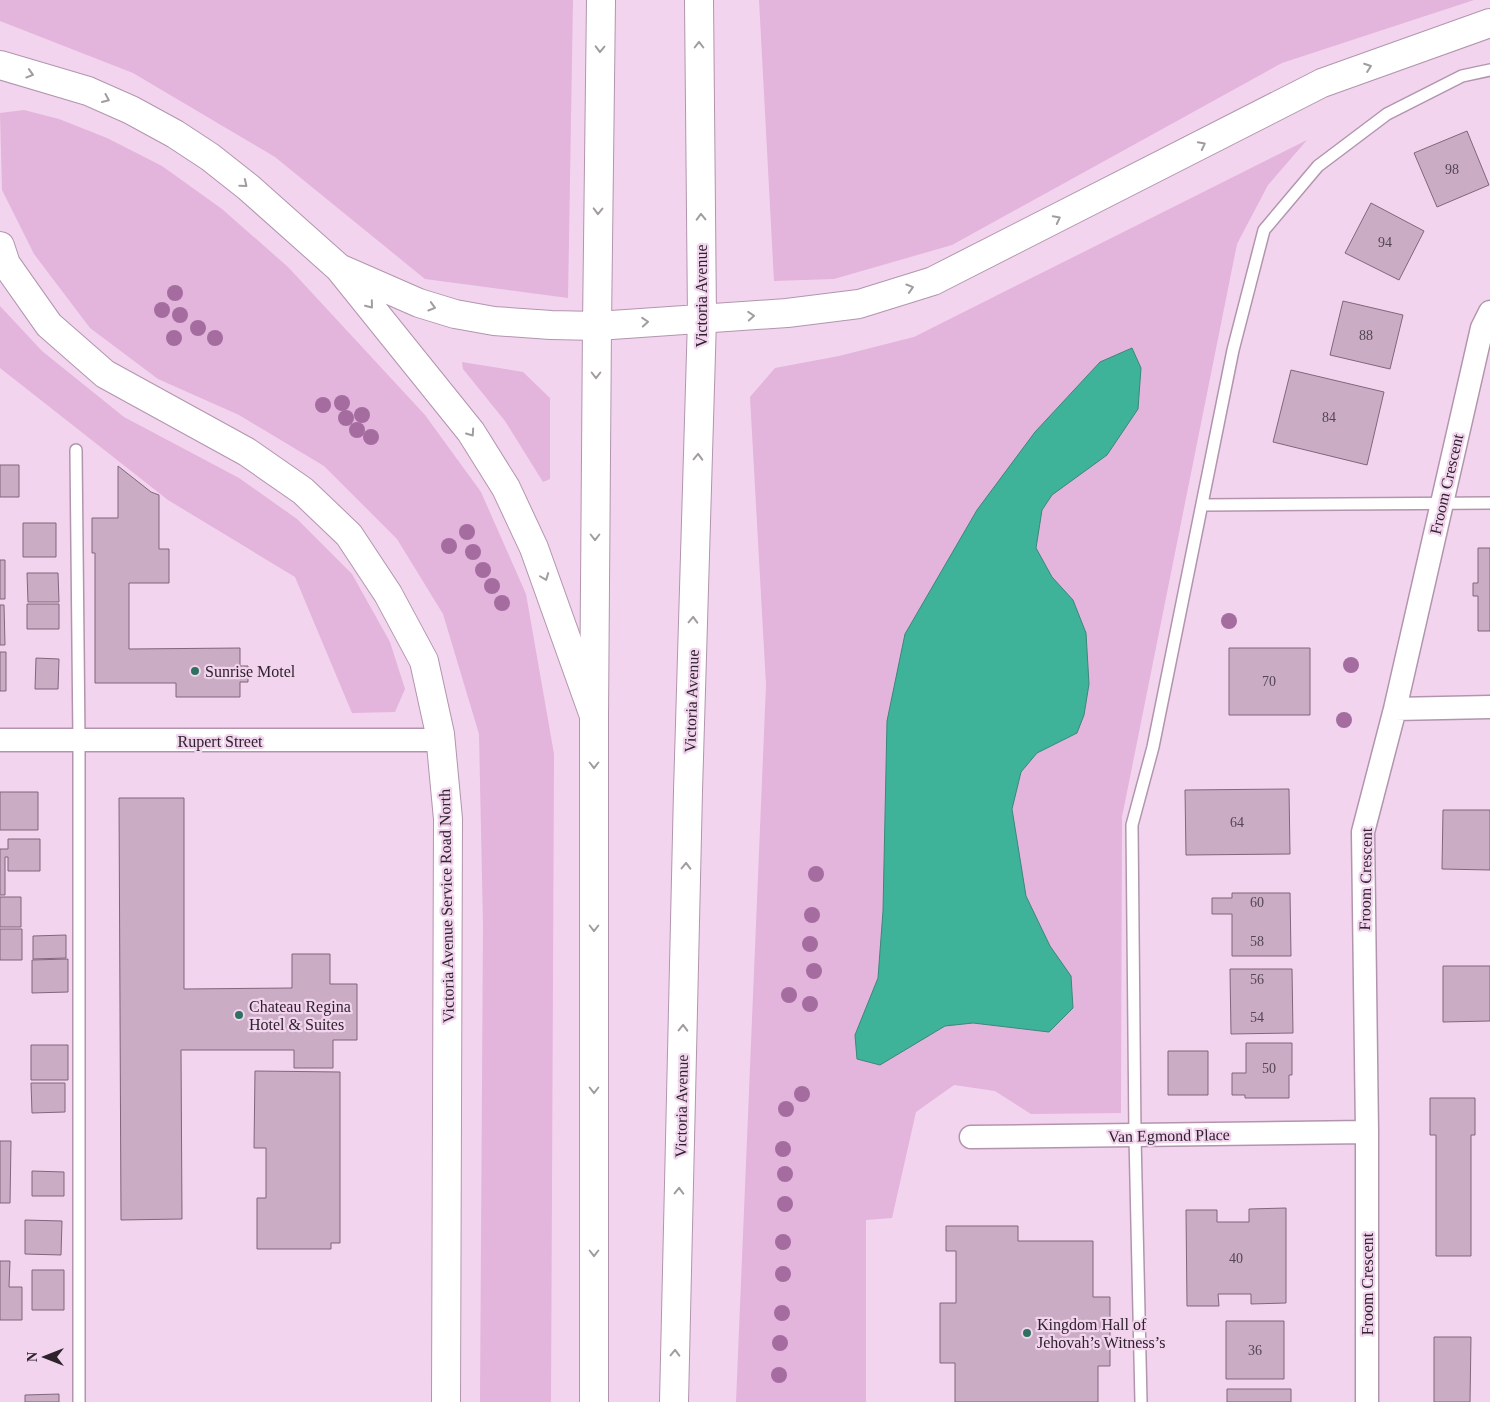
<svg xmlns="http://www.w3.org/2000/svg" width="1490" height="1402" font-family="'Times New Roman',serif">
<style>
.green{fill:#e3b4dc}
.water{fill:#3fb399;stroke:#3a8879}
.building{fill:#caacc5;stroke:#81667d}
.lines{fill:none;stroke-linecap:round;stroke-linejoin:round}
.lane-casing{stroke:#b295ad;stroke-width:14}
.street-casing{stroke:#b295ad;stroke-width:25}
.secondary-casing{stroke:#b295ad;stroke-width:30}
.primary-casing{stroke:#b295ad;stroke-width:30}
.highway-casing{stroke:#b295ad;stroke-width:30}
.lane{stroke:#fff;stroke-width:11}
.street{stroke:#fff;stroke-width:22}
.secondary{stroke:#fff;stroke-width:28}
.primary{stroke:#fff;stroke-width:28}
.highway{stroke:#fff;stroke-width:28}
.tree{fill:#a56ca0}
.oneway{stroke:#a19ca0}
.poi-dot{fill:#2f7161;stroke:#f3d4ee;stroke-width:2}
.labels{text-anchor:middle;stroke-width:4.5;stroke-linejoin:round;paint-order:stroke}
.number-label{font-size:14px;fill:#554553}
.street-label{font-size:16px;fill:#2e232d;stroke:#f3d4ee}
.poi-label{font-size:16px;fill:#2e232d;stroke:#f3d4ee;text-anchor:start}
</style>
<rect width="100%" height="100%" fill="#f3d4ee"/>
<path class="green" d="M0 0H573L568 298 425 279 275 157 133 73 0 21Z
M759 0H1474L1282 63 952 245 834 279 774 281Z
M24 110 59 119 107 138 162 166 222 209 288 267 425 415 481 492 526 594 554 754 551 1402H480L483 924 479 734 443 614 397 539 324 466 239 415 158 379 90 328 34 254 2 190 0 113Z
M1307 140 1268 185 1237 244 1122 817 1121 1113 1031 1114 995 1091 954 1085 916 1112 892 1218 866 1220V1402H736L766 685 750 397 775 368 839 356 914 337Z
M0 306 42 351 124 417 239 478 297 519 352 574 390 642 405 689 395 712 352 713 295 577 168 500 0 368Z
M462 362 523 372 550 398V479L543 482 505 421 463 369Z"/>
<path class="water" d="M1132 348 1141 368 1138 409 1107 455 1052 495 1042 510 1036 548 1052 577 1073 600 1086 633 1089 684 1084 715 1077 733 1037 753 1021 772 1012 809 1026 896 1050 946 1071 976 1073 1008 1049 1032 973 1023 945 1026 880 1065 857 1059 855 1035 878 978 883 911 887 721 905 634 977 510 1035 432 1100 362Z"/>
<path class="building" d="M1467 131 1489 185 1437 207 1414 153Z
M1371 203 1424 231 1399 280 1345 253Z
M1343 301 1403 315 1390 369 1330 355Z
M1291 370 1384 392 1367 465 1273 442Z
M0 465H19V497H0Z
M118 466 151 492 159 495V549H169V583H129V649L240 648V666H248V682H240V697H176V683H95V553H92V518H118Z
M23 523H56V557H23Z
M1478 548H1490V631H1478V596H1473V583H1478Z
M0 560H5V599H0Z
M27 573H58L59 602H28Z
M27 604H59V629H27Z
M0 605H4L5 645H0Z
M1229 648H1310V715H1229Z
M0 652H6V691H0Z
M36 658 59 659 58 689H35Z
M1289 789 1290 854 1186 855 1185 790Z
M0 792H38V830H0Z
M119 798H184V989L292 988V954H330V984H357V1040H333V1068H294V1050H181L182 1219 121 1220Z
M1443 810H1490V870L1442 869Z
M8 839H40V871H8V857H5V895H0V849H8Z
M1232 893H1290L1291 956H1232V914H1212V898H1232Z
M0 897H21V927H0Z
M0 929H22V960H0Z
M66 935V958L33 959V936Z
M68 959V992L32 993V960Z
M1443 966H1490V1021L1443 1022Z
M1230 969H1292L1293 1033 1231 1034Z
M1246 1043H1292V1075H1289V1098H1245V1095H1232V1073H1246Z
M31 1045H68V1080H31Z
M1168 1051H1208V1095H1168Z
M255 1071 340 1072V1243H331V1249H257V1198H266V1148H254Z
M31 1083H65V1112L32 1113Z
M1430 1098H1475V1135H1471V1256H1436V1135H1430Z
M0 1141H11L10 1203H0Z
M32 1171 64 1172V1196H32Z
M1286 1208V1303L1251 1304V1294H1218L1219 1306H1187L1186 1210H1217V1222H1249V1209Z
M25 1220 62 1221 61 1255 25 1254Z
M946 1226H1018V1241H1093V1297H1110V1366H1098V1402H955V1363H940V1303H956V1251H946Z
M0 1261H10L9 1287H22V1320H0Z
M32 1270H64V1310H32Z
M1226 1321H1284V1379H1226Z
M1434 1337H1471L1470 1402H1434Z
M1227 1389H1291V1402H1227Z
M59 1394V1402H25V1395Z"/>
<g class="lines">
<defs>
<path id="lane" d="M76 450 79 740V1402
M1203 505 1490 503
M1141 1402 1135 1136 1132 825 1153 747 1233 350 1264 230 1318 166 1387 114 1462 76 1490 70"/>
<path id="street" d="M1395 709 1490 707
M0 740H440
M971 1137 1367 1132
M1367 1402V1132L1363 832 1395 709 1482 328 1490 312"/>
<path id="secondary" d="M0 246 6 264 49 325 105 374 247 452 303 491 349 535 388 594 424 661 440 734 448 819 446 1402"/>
<path id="primary" d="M594 1402V716L597 326
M674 1402 688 791 702 319"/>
<path id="highway" d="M699 0 702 319
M0 65 88 91 131 110 175 134 210 157 248 187 339 268 471 432 506 488 534 548 594 716
M339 268 419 303 455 314 494 321 551 325 597 326 787 313 859 304 933 281 1322 83 1490 23
M597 326 601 0"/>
</defs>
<use href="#lane" class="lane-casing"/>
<use href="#street" class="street-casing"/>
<use href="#secondary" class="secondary-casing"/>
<use href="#primary" class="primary-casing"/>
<use href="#highway" class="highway-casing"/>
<use href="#lane" class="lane"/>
<use href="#street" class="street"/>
<use href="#secondary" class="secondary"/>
<use href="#primary" class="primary"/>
<use href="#highway" class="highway"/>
</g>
<g class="tree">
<circle cx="175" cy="293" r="8"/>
<circle cx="162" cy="310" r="8"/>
<circle cx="180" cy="315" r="8"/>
<circle cx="198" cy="328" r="8"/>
<circle cx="174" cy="338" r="8"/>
<circle cx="215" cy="338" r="8"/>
<circle cx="342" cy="403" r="8"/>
<circle cx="323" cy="405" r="8"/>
<circle cx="362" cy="415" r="8"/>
<circle cx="346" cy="418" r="8"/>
<circle cx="357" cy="430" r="8"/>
<circle cx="371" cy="437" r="8"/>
<circle cx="467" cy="532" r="8"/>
<circle cx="449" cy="546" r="8"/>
<circle cx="473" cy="552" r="8"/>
<circle cx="483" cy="570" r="8"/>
<circle cx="492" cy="586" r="8"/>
<circle cx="502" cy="603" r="8"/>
<circle cx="1229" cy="621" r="8"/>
<circle cx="1351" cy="665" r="8"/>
<circle cx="1344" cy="720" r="8"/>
<circle cx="816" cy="874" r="8"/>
<circle cx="812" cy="915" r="8"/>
<circle cx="810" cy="944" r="8"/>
<circle cx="814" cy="971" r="8"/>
<circle cx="789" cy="995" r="8"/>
<circle cx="810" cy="1004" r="8"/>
<circle cx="802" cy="1094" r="8"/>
<circle cx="786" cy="1109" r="8"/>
<circle cx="783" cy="1149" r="8"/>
<circle cx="785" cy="1174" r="8"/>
<circle cx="785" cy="1204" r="8"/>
<circle cx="783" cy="1242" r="8"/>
<circle cx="783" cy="1274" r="8"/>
<circle cx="782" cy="1313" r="8"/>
<circle cx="780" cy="1343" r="8"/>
<circle cx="779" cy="1375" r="8"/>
</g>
<defs><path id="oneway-chevron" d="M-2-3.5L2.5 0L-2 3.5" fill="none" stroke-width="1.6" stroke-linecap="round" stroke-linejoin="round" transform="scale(1.25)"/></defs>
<g class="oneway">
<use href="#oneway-chevron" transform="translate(699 45) rotate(-90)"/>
<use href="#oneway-chevron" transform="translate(600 49) rotate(91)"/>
<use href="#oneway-chevron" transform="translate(1368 67) rotate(-20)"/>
<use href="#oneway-chevron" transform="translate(30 74) rotate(17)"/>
<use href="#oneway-chevron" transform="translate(106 99) rotate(24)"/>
<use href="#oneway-chevron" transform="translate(1202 145) rotate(-27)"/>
<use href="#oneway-chevron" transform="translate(244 184) rotate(39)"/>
<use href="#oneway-chevron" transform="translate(598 211) rotate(91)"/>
<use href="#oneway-chevron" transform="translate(701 217) rotate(-91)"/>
<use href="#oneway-chevron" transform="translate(1057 219) rotate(-27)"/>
<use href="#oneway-chevron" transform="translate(910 288) rotate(-17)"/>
<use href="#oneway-chevron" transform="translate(370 305) rotate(51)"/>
<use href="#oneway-chevron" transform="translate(432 307) rotate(17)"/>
<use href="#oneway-chevron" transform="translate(751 316) rotate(-4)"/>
<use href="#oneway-chevron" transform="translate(645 322) rotate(-4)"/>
<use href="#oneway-chevron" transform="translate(596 375) rotate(90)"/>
<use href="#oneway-chevron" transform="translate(471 433) rotate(55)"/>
<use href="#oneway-chevron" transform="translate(698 457) rotate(-88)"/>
<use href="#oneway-chevron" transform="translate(595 537) rotate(90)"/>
<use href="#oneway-chevron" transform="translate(545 577) rotate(69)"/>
<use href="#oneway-chevron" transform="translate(693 620) rotate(-88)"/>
<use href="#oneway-chevron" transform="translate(594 765) rotate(90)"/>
<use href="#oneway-chevron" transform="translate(686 866) rotate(-89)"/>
<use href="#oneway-chevron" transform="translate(594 928) rotate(90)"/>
<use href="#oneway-chevron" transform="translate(683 1028) rotate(-89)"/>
<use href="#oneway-chevron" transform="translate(594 1090) rotate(90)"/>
<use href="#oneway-chevron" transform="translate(679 1191) rotate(-89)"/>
<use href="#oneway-chevron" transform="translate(594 1253) rotate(90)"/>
<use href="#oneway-chevron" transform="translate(675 1353) rotate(-89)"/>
</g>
<g class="poi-dot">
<circle cx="195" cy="671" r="5"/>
<circle cx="239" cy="1015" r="5"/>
<circle cx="1027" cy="1333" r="5"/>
</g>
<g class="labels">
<g class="number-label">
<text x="1452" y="174">98</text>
<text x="1385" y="247">94</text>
<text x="1366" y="340">88</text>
<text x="1329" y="422">84</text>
<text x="1269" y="686">70</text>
<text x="1237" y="827">64</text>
<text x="1257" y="907">60</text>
<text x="1257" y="946">58</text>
<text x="1257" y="984">56</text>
<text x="1257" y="1022">54</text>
<text x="1269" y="1073">50</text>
<text x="1236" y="1263">40</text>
<text x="1255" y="1355">36</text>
</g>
<g class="street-label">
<text transform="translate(701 296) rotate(-90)" y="6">Victoria Avenue</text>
<text transform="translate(1446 484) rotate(-77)" y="6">Froom Crescent</text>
<text transform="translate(691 701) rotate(-88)" y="6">Victoria Avenue</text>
<text x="220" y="747">Rupert Street</text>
<text transform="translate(1365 879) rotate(-89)" y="6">Froom Crescent</text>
<text transform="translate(446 906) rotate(-91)" y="6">Victoria Avenue Service Road North</text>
<text transform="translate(681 1106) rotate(-89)" y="6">Victoria Avenue</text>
<text transform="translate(1169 1135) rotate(-1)" y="6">Van Egmond Place</text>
<text transform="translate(1367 1284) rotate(-90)" y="6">Froom Crescent</text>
</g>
<g class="poi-label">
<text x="205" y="677">Sunrise Motel</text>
<text x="249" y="1012">Chateau Regina<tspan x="249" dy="18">Hotel &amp; Suites</tspan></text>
<text x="1037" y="1330">Kingdom Hall of<tspan x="1037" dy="18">Jehovah’s Witness’s</tspan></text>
</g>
</g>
<g transform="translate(45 1357) rotate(270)" stroke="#f3d4ee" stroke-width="4" paint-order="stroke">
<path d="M0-4L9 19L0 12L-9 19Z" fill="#2e232d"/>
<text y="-8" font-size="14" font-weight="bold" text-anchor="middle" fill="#2e232d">N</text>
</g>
</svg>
